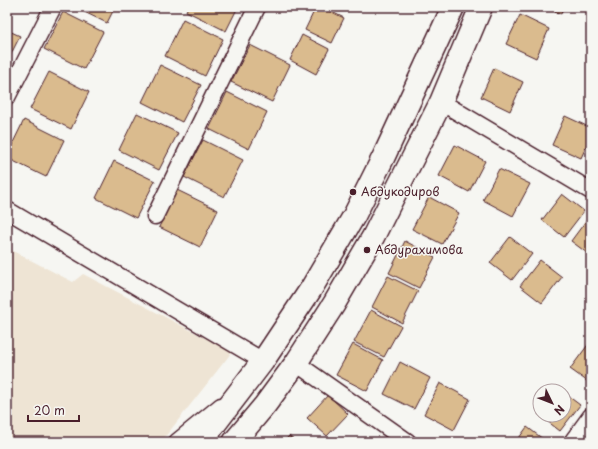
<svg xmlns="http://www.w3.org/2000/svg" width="598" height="449" font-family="'Playpen Sans',sans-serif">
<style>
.built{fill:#eee4d4}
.building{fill:#dabb8e;stroke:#4a1f2b}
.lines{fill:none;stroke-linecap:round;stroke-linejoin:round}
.minor-casing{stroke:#4a1f2b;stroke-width:19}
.secondary-casing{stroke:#4a1f2b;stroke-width:25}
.minor{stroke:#f6f6f2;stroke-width:16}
.secondary{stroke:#f6f6f2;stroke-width:22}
.poi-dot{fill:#4a1f2b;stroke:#f6f6f2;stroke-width:1.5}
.labels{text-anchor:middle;stroke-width:3;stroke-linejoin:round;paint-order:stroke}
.poi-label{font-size:12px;fill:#4a1f2b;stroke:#f6f6f2;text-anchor:start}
</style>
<rect width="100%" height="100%" fill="#f6f6f2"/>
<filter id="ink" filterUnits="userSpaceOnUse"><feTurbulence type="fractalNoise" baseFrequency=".025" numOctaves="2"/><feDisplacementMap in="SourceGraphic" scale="8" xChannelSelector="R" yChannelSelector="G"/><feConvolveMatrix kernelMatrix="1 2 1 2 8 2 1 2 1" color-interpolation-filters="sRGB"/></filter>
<g filter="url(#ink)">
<path class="built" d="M7 248 73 282 83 274 232 352 161 442H16L7 436Z"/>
<path class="building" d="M74 7H115L107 23Z
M188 7H238L226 31 186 11Z
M316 7H322L344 18 332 43 305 30Z
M546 7H564L561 14Z
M63 12 103 32 84 69 44 49Z
M520 15 549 29 536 58 506 44Z
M183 19 223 39 205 76 165 56Z
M7 30 20 36 7 62Z
M302 35 329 49 316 74 290 60Z
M250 45 290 65 272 102 231 82Z
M160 65 201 85 182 122 142 102Z
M494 68 523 82 510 111 481 97Z
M49 72 89 92 71 129 30 109Z
M227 92 267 112 249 149 209 129Z
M137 113 178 133 159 170 119 150Z
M565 116 591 128V136L581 158 552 145Z
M24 120 64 140 46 177 7 158V155Z
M203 140 243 160 224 197 184 177Z
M455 145 485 161 469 192 439 176Z
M114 161 155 181 136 218 96 198Z
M499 169 530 184 513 216 483 200Z
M177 190 218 210 200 247 159 227Z
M562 194 584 211 564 237 542 220Z
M429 197 459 213 442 244 412 229Z
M591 214V256L571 241Z
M510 237 532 254 512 280 490 263Z
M405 241 435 257 419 288 389 273Z
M540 260 562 277 542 303 520 286Z
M388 276 418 291 402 323 372 307Z
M371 310 401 326 384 357 354 342Z
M590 342 591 343V384L570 369Z
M353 344 383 360 367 391 336 375Z
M400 362 430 378 414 409 384 394Z
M440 383 470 399 454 430 424 414Z
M564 393 580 405 560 431 538 414 540 411V415H564Z
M328 395 348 414 327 436 307 418Z
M527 427 547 442H516Z
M289 436 296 442H283Z"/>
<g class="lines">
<defs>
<path id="minor" d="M7 97 53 7
M441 102 591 191
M7 210 263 361
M155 216 257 7
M296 363 408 442
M177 442 221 406
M572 442 591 416"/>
<path id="secondary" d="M201 442 263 361 311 289 354 216 384 156 453 7
M234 442 265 405 296 363 334 304 373 237 441 102 481 7"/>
</defs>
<use href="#minor" class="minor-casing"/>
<use href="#secondary" class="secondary-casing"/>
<use href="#minor" class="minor"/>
<use href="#secondary" class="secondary"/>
</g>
</g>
<g class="poi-dot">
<circle cx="353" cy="192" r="4"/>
<circle cx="367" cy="250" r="4"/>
</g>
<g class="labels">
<g class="poi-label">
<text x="361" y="196">Абдукодиров</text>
<text x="375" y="254">Абдурахимова</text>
</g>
</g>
<rect width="598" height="449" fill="none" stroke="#f6f6f2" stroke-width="24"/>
<rect x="12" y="12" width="574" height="425" fill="none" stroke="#4a1f2b" stroke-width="1.5" filter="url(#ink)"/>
<g transform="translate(552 403) rotate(133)"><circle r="19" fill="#f6f6f2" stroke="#b1a0a2"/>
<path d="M0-3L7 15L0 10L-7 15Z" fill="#4a1f2b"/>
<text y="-6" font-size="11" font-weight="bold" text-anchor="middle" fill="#4a1f2b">N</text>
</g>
<path d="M28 415v6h51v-6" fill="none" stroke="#4a1f2b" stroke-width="2"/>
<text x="34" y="415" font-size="12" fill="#4a1f2b" stroke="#f6f6f2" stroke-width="3" paint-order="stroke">20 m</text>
</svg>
